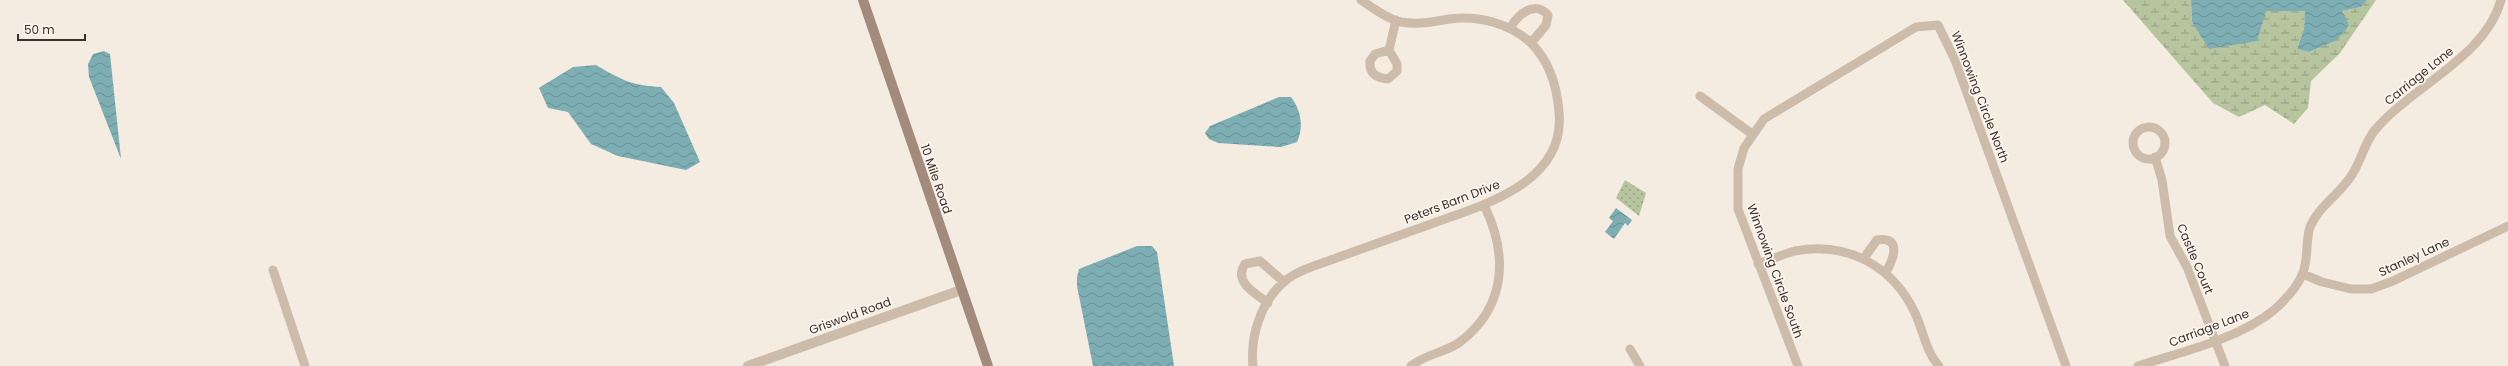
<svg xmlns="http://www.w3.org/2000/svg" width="2508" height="366" font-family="Poppins,sans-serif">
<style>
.wetland{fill:url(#wetland-marsh)}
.park{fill:url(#park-dots)}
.water{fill:url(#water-waves)}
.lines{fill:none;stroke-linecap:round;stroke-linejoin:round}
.minor{stroke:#cebcaa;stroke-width:9}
.tertiary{stroke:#cebcaa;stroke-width:10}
.secondary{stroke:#a28b7b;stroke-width:10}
.labels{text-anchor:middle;stroke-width:3.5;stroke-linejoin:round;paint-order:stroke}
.street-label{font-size:12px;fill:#3b302a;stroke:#fbf5ed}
</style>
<defs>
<pattern id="wetland-marsh" width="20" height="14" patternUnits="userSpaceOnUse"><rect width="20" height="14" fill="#b6c59e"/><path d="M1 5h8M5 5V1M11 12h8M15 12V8" fill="none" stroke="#95a081"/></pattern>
<pattern id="park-dots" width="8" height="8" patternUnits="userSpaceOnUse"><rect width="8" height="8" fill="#b6c59e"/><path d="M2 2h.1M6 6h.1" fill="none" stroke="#95a081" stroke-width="1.8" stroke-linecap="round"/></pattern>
<pattern id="water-waves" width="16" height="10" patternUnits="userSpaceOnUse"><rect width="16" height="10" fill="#7daeb3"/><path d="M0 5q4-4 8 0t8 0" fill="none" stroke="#688e92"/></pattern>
</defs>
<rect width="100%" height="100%" fill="#f4ece0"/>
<path class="wetland" d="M2123 0H2191L2192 22 2266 11H2305L2304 29 2297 49 2309 52 2319 48 2342 11 2361 7 2367 0H2376L2340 53 2311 81 2308 108 2294 124 2265 105 2239 117 2213 103Z"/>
<path class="park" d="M1625 180 1646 193 1639 216 1616 198Z"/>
<path class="water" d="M2191 0H2367L2361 7 2342 11 2349 25 2337 40 2309 52 2297 49 2304 29 2305 11H2266L2257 41 2209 49 2192 22Z
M104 51 110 54 121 159 89 77 88 64 93 54Z
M596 65C620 79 632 86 661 87L674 103 700 162 686 170 618 156 591 144 568 112 548 108 539 88 573 67Z
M1279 97H1291C1301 110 1304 127 1297 142L1281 147 1218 143 1209 139 1205 133 1210 126Z
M1616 208 1632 220 1628 226 1625 223 1614 239 1605 232 1613 221 1609 218Z
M1137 246H1152L1157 252 1174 366H1093L1077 286V277L1079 269Z"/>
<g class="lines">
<path class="minor" d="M1510 28C1519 14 1534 0 1548 15L1546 25 1531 43
M1389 50 1375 54 1370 61C1369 74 1377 78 1388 79L1397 71V64L1389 50 1396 20
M1700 96 1752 134
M2133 143a16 16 0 1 1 32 0a16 16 0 1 1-32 0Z
M2155 157 2162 180 2170 236 2187 267 2225 366
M1864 258 1877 240C1903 236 1893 260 1886 272
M1758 264C1770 260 1783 254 1795 251 1847 241 1893 266 1915 313 1923 330 1926 352 1939 366
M273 270 305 366
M2303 274 2322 282 2351 289H2371L2393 281 2508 226
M1268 303C1255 293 1233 282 1245 264L1260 261 1284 282
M1630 349 1640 366
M1253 366C1250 336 1261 301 1285 281 1300 269 1321 264 1339 257 1370 246 1400 235 1431 224 1483 205 1566 183 1559 112 1557 86 1550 62 1531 43 1509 23 1478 15 1449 19 1433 22 1418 25 1401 22 1387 19 1373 8 1361 0
M1411 366C1425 354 1445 353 1460 342 1507 306 1508 254 1484 205
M1798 366 1738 209V169L1744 148 1764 119 1916 27 1938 25 1955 60 2066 366
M2138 366C2181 352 2239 339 2274 310 2284 301 2297 287 2302 275 2309 261 2305 242 2310 227 2319 205 2342 193 2353 173 2361 160 2365 142 2375 130 2412 86 2485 58 2501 0"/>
<path class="tertiary" d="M748 366 961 290"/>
<path class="secondary" d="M863 0 988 366"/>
</g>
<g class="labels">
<g class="street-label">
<text transform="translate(2419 76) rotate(-39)" y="4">Carriage Lane</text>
<text transform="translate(1980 97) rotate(69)" y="4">Winnowing Circle North</text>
<text transform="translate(936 179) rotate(71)" y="4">10 Mile Road</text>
<text transform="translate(1452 202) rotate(-21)" y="4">Peters Barn Drive</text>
<text transform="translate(2414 257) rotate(-25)" y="4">Stanley Lane</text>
<text transform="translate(2195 259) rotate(67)" y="4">Castle Court</text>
<text transform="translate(1775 271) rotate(70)" y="4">Winnowing Circle South</text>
<text transform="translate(850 316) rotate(-20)" y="4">Griswold Road</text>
<text transform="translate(2209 328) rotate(-21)" y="4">Carriage Lane</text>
</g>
</g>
<path d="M18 34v6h67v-6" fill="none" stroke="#3b302a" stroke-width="2"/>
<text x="24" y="34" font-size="12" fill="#3b302a" stroke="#fbf5ed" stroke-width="3" paint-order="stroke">50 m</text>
</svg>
